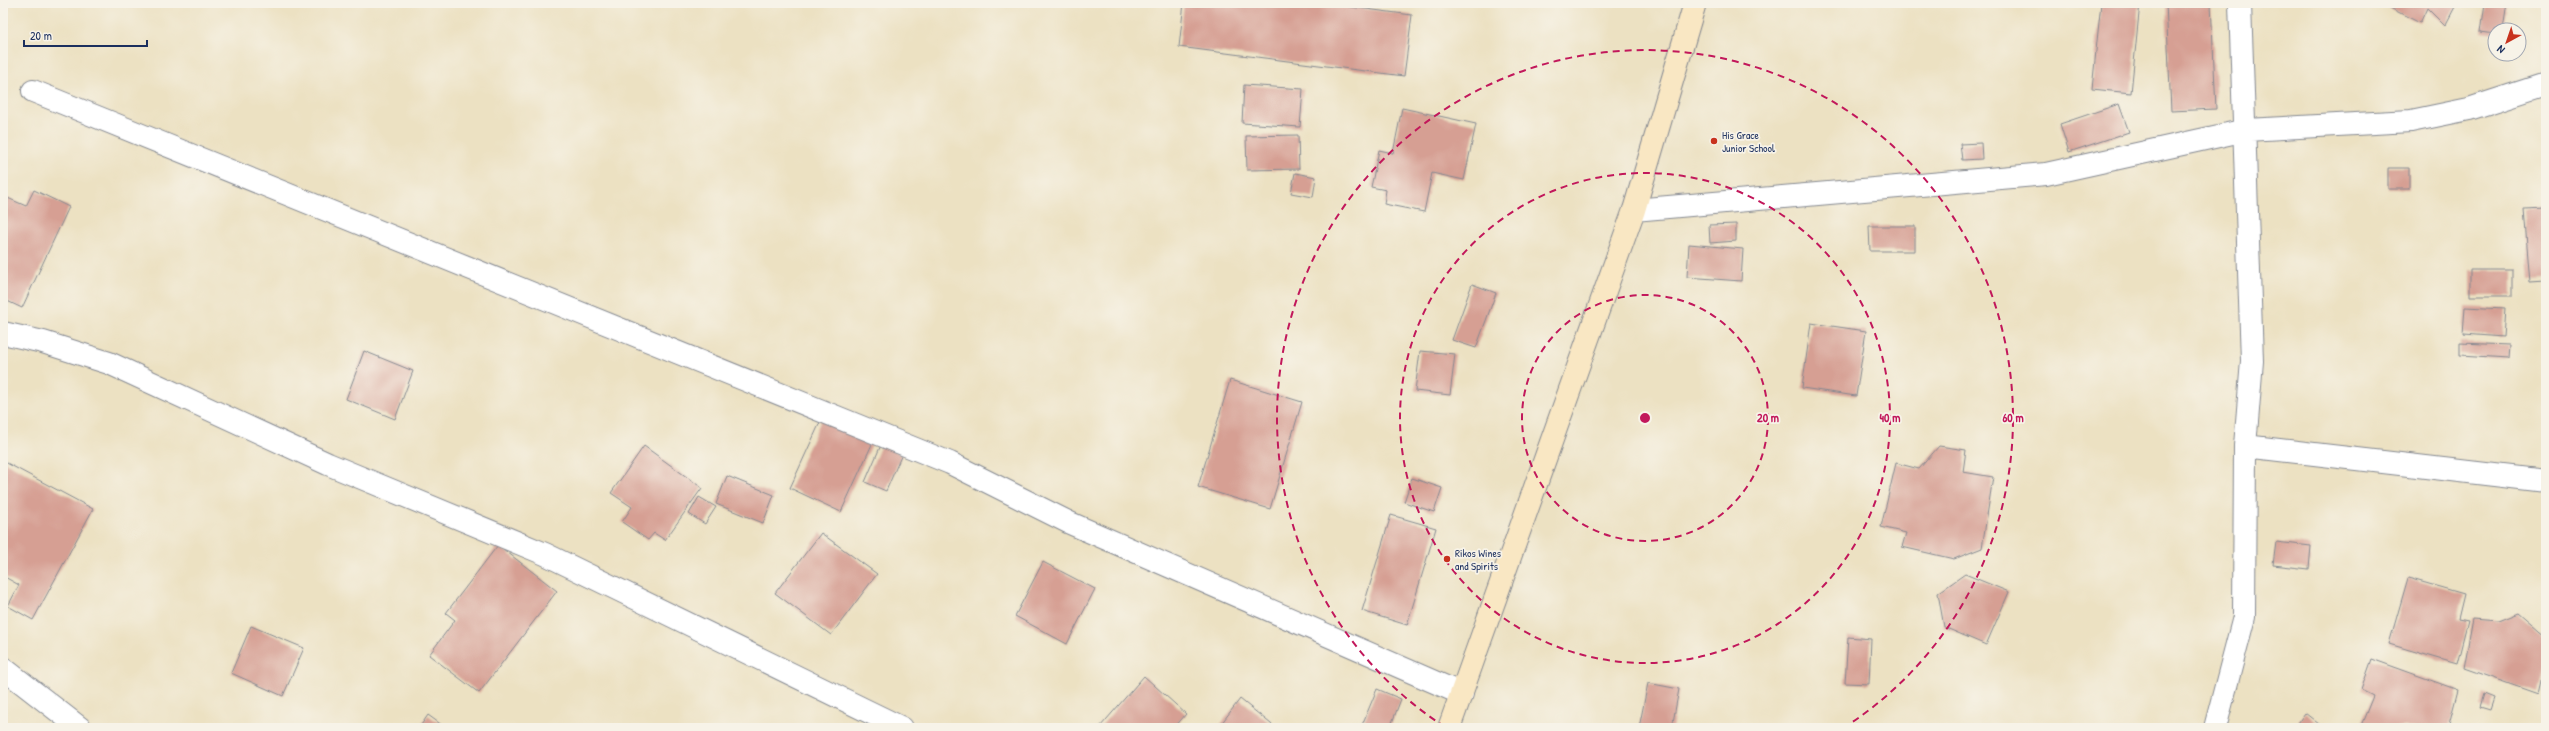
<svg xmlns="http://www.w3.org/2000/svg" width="2549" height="731" font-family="'Patrick Hand',sans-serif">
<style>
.building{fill:#d69f93}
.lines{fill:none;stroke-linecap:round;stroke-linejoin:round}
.street-casing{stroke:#848890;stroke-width:24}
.secondary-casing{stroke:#848890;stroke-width:24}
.street{stroke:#fff;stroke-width:22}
.secondary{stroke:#f9e7c3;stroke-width:22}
.ring{fill:none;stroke:#c2185b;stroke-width:2;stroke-dasharray:7 5}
.poi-dot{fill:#c8321e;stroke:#f7f3e8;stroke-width:1.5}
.labels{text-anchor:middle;stroke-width:3.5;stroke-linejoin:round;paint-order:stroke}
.poi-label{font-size:11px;fill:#1b2f5e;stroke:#f7f3e8;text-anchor:start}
.centre{fill:#c2185b;stroke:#f7f3e8;stroke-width:2}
.ring-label{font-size:12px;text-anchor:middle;font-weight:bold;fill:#c2185b;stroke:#f7f3e8;stroke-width:3.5;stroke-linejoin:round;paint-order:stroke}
</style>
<rect width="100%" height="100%" fill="#f7f3e8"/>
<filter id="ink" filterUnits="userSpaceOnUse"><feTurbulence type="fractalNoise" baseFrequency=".025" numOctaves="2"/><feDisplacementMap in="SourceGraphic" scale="8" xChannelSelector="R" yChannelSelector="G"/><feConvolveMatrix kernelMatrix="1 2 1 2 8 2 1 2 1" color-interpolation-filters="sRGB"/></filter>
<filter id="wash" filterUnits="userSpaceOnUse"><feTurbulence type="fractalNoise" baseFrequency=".012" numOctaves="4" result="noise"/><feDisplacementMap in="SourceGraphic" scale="16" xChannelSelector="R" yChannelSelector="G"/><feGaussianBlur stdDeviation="0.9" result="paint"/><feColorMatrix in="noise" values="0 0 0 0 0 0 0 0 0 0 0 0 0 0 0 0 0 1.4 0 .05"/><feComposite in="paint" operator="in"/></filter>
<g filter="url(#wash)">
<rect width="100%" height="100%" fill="#ece1c2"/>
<g id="blocks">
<path class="building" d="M1184 3H1320L1412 15 1404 76 1179 47Z
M2101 3H2140L2131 93 2092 89Z
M2166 3H2211L2216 109 2171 111Z
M2385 3H2457L2445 26 2427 8 2420 23 2384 5Z
M2485 3H2507L2503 30H2495V34L2481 32Z
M1244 85 1303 89 1300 127 1242 123Z
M2119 104 2129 132 2069 152 2060 124Z
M1402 108 1476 124 1464 180 1432 173 1424 212 1384 204 1386 190 1371 187 1379 150 1393 153Z
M1298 135 1299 169 1247 170 1246 136Z
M1981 143 1982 159 1962 160 1960 144Z
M2388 168H2409V189H2388Z
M1295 173 1316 177 1313 197 1291 193Z
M34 190 69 207 22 308 3 299V196L26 206Z
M2546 208V281L2530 282 2524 209Z
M1736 224V241L1710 243 1709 225Z
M1869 226H1915V251H1870Z
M1689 244 1743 249 1741 281 1687 277Z
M2470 270H2512V296H2470Z
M1472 284 1496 293 1476 348 1452 340Z
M2465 307 2505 309 2503 337 2463 334Z
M1811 323 1866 331 1856 396 1802 388Z
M2460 343 2509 345 2508 358 2460 355Z
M364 351 413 371 395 419 346 399Z
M1420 351 1455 354 1450 395 1415 391Z
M1230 380 1302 402 1270 509 1198 487Z
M822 418 873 442 841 512 790 488Z
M881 445 902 454 886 491 865 482Z
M644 446 702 488 665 540 654 533 648 540 622 522 632 507 611 493Z
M1939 446 1966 450 1963 472 1993 477 1982 548 1954 559 1902 547 1906 533 1881 527 1896 463 1919 469Z
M3 461 93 509 33 620 8 606 19 585 3 576Z
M727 476 774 495 763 523 716 504Z
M1412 478 1442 488 1434 512 1404 502Z
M699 497 716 507 705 524 689 514Z
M1391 515 1436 528 1407 625 1362 611Z
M821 533 877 574 831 635 775 593Z
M2276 542 2311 546 2309 569 2273 565Z
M498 545 557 591 479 693 429 655 455 620 446 613Z
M1043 562 1095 589 1067 644 1015 616Z
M1965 574 2009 592 1986 645 1944 627 1938 593Z
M2408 578 2464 594 2458 619 2468 621 2457 664 2389 644Z
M2518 613 2546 637V658L2538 694 2464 668 2473 619 2498 621Z
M251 626 304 648 283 696 231 673Z
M1848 637 1871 639 1869 684 1845 683Z
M2372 659 2458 690 2448 728H2360L2373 696 2361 690Z
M1144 676 1186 714 1174 728H1101L1100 727Z
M1648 683 1679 689 1672 728H1639Z
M1377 689 1401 699 1390 728H1370L1362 725Z
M2484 694 2494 698 2490 710 2480 707Z
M1240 699 1276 728H1218Z
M2305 713 2324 728 2295 727Z
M428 715 446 728H419Z"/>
</g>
</g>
<g filter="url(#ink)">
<use href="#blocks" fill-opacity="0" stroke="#848890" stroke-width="1"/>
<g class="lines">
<defs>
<path id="street" d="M33 91 950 463 1070 523 1462 694
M1634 210 2046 174 2246 130 2411 121 2469 109 2546 84
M3 333 43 342 109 363 328 464 545 554 902 728
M2245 446 2546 481
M3 668 80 728
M2215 728 2244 617 2245 446 2252 361 2240 3"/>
<path id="secondary" d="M1449 728 1634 210 1695 3"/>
</defs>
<use href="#street" class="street-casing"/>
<use href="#secondary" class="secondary-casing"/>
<use href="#street" class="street"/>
<use href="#secondary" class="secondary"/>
</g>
</g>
<g class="ring">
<circle cx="1645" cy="418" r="123"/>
<circle cx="1645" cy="418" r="245"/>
<path d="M1445 727A368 368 0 1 1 1845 727"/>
</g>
<g class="poi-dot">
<circle cx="1714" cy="141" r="4"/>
<circle cx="1447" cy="559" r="4"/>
</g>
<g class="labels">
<g class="poi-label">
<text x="1722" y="139">His Grace<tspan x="1722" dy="13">Junior School</tspan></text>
<text x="1455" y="557">Rikos Wines<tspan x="1455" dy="13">and Spirits</tspan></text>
</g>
</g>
<circle cx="1645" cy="418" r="6" class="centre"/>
<g class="ring-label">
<text x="1768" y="422">20 m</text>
<text x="1890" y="422">40 m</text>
<text x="2013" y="422">60 m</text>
</g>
<rect width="2549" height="731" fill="none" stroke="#f7f3e8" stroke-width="16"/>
<g transform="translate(2507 42) rotate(220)"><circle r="19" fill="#f7f3e8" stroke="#9fa5b1"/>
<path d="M0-3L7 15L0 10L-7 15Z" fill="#c8321e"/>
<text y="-6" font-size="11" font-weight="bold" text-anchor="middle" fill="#1b2f5e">N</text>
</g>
<path d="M24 40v6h123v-6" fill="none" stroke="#1b2f5e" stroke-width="2"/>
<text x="30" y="40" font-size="12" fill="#1b2f5e" stroke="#f7f3e8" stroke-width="3" paint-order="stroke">20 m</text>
</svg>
